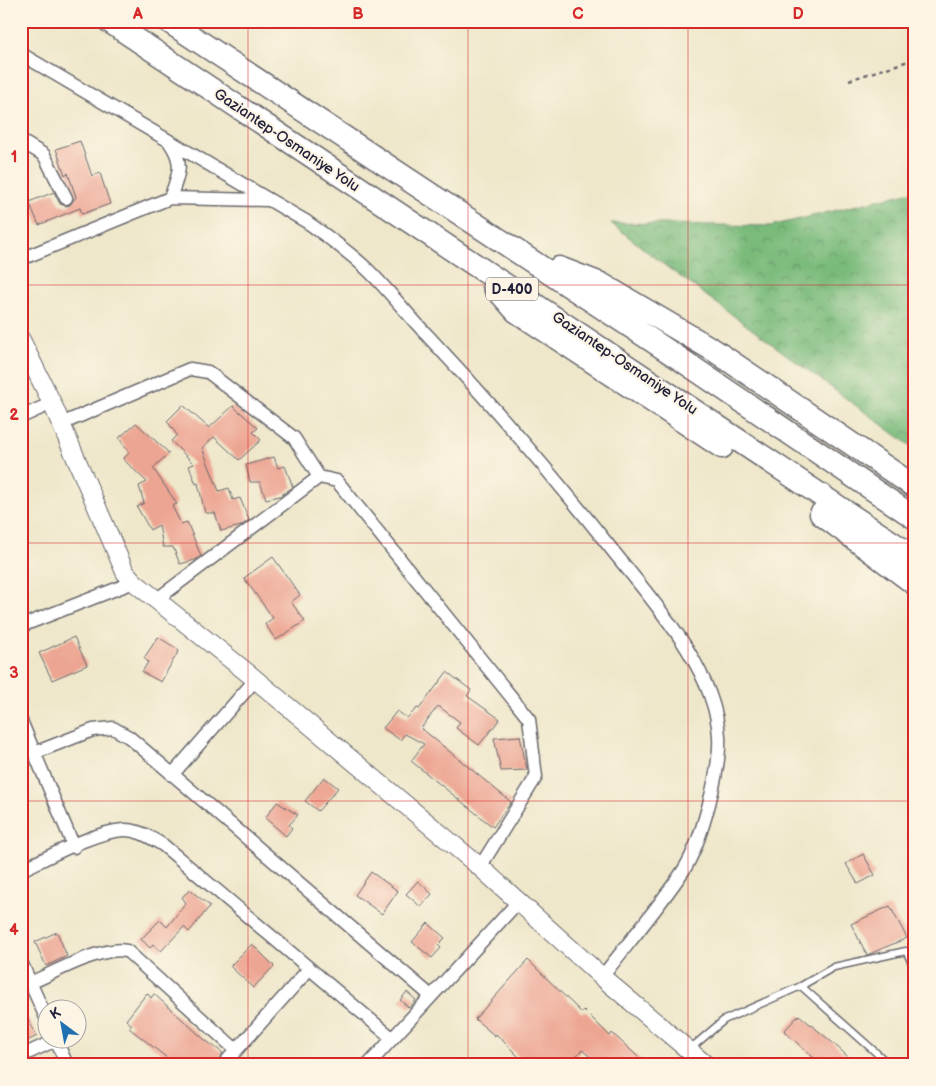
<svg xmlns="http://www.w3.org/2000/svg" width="936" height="1086" font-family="'Balsamiq Sans',sans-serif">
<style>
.forest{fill:url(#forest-crowns);stroke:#4e6e5c}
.building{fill:#eda593}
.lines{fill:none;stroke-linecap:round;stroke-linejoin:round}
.lane-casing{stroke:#69676d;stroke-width:9}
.street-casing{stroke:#69676d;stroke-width:15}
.secondary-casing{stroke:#69676d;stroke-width:20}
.highway-casing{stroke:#69676d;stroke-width:25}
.path{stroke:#69676d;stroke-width:2.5;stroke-dasharray:4 4;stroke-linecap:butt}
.lane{stroke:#fff;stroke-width:6}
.street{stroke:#fff;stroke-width:12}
.secondary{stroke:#fff;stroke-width:18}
.highway{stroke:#fff;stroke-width:22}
.grid{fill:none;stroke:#d62828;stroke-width:1;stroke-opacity:0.55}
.labels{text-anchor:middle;stroke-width:4.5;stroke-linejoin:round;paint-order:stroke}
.shield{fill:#fcf5e5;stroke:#63616e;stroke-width:1}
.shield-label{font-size:14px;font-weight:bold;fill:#22223b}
.street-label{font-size:15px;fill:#22223b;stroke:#fcf5e5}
.neatline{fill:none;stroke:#d62828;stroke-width:2}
.grid-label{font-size:16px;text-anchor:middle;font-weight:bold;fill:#d62828}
</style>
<defs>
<pattern id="forest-crowns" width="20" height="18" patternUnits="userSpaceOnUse" patternTransform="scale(1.25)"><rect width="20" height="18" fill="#7abb7c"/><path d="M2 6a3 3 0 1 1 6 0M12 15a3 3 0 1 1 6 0" fill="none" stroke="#649867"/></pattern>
</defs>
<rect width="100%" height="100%" fill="#fcf5e5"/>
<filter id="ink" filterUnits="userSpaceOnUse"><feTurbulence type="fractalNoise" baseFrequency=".02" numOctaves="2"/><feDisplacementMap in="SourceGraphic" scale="10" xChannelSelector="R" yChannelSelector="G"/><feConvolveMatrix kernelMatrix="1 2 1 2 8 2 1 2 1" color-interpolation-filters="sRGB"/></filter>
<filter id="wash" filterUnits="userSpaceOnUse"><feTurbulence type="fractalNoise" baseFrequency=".0096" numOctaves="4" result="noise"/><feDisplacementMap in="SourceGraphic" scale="20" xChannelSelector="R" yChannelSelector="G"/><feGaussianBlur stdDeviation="1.12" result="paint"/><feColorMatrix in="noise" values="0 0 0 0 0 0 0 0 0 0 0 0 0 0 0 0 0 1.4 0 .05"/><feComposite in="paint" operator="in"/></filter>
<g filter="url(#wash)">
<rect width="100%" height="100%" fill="#eee7ca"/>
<path class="forest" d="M915 191V449L659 261 611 223 771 226Z"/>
<g id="blocks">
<path class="building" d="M80 141 92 176 100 173 110 204 82 214 80 208 39 225 29 202 54 192 60 204 66 206 70 205 76 197 68 173 65 175 56 149Z
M183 405 209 428 233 406 258 428 253 432 261 440 239 460 214 437 202 448 219 491 229 488 233 500 240 498 249 520 241 526 221 531 215 513H205L198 483 196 484 189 466 194 464 171 441 177 435 167 421Z
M136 423 169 453 153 468 177 504 172 506 181 524 187 522 201 556 195 560 180 564 173 547H163L159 525 150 530 137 507 144 503 139 486 147 482 123 459 129 453 119 438Z
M274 457 278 468 285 466 293 487 280 496 266 499 260 482H250L246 465Z
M273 557 300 595 291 602 305 621 276 640 265 624 273 618 244 578Z
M74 637 87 665 52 680 39 653Z
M158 637 179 650 161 682 142 672 148 662 144 658Z
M447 672 471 690 467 696 500 719 479 745 456 728 460 722 438 706 421 728 511 802 493 827 411 761 424 744 405 734 400 740 383 728 397 711 407 718 417 708 419 709Z
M520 736 527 770 501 771 494 738Z
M324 777 338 788 318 811 305 801Z
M277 802 298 815 289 825 292 828 286 836 265 818Z
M863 854 875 875 858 884 846 864Z
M371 872 398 891 382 914 355 895Z
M418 881 432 894 421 907 406 894Z
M190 890 210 906 189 932 184 927 161 951 153 944 150 948 141 939 160 920 167 927 186 903 182 897Z
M890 906 907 938 867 955 851 924Z
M428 923 445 938 438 945 441 948 432 958 412 942Z
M57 932 67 956 46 966 35 942Z
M252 944 274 966 253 988 230 966Z
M528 960 582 1013 584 1010 610 1036 612 1033 647 1065H600L582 1050 567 1065H527L496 1034 495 1036 475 1019Z
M407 992 416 1000 409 1008 400 1000Z
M147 993 151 998 154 994 205 1040 223 1053 215 1065H176L129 1028 132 1025 126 1020Z
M21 1006 37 1036 21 1044Z
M799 1015 833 1043 857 1065H823L807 1052 784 1031Z"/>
</g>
</g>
<g filter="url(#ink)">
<use href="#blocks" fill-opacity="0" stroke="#69676d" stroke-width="1"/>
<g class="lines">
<defs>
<path id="lane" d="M801 986 890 1065
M690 1049 724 1020 801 986 834 967 906 951 915 969"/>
<path id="street" d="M21 54 307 222C329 238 351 253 370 272 390 292 408 315 427 335 491 403 551 473 609 546 650 598 715 667 719 736 721 769 701 844 683 871 658 908 629 942 602 977
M21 141 44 155 66 198
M170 198C178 176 185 164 170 143
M21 259 170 198 267 200
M21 417 52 403
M61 424 190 369 208 372 294 438 319 477 337 481 529 719 536 777 480 867
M156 600 319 477
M21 626 134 582
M21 721 74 847
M34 753 93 730 113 728 129 737 431 996
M172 775 256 679
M21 870C49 857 94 832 123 830 138 829 151 838 163 845L392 1038
M21 962 48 1022
M30 983C54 973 103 945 127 951L236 1050
M21 1056 56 1040 67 1065
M223 1065 309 969
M368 1065 519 901"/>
<path id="secondary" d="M21 340 52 403 125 572 134 582 249 674 480 867 602 977 706 1065"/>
<path id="highway" d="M109 21 915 558
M168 21 680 359 915 518
M559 268 601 284 715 351 915 487
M494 286 516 311 722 447
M821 514 915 584"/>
</defs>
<use href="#lane" class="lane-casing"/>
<use href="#street" class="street-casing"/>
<use href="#secondary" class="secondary-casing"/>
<use href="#highway" class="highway-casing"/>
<path class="path" d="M849 80 915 59"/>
<use href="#lane" class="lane"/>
<use href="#street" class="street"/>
<use href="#secondary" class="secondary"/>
<use href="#highway" class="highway"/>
</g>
</g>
<path class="grid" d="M248 21V1065M468 21V1065M688 21V1065M21 285H915M21 543H915M21 801H915"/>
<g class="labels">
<rect class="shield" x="486" y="277.5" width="52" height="23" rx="4"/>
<g class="shield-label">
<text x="512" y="294">D-400</text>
</g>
<g class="street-label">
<text transform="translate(287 140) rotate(34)" y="5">Gaziantep-Osmaniye Yolu</text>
<text transform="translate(625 363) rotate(34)" y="5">Gaziantep-Osmaniye Yolu</text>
</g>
</g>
<rect width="936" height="1086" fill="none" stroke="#fcf5e5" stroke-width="55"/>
<g transform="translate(62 1024) rotate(328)"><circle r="24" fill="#fcf5e5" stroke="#a5a1a1"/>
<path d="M0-4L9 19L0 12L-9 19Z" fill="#1f6fb2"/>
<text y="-8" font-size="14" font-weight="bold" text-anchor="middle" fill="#22223b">K</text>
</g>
<rect x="28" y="28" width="880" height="1030" class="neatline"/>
<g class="grid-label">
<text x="138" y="19">A</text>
<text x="358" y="19">B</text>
<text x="578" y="19">C</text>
<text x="798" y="19">D</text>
<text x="14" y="162">1</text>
<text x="14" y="420">2</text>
<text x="14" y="678">3</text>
<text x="14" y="935">4</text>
</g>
</svg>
